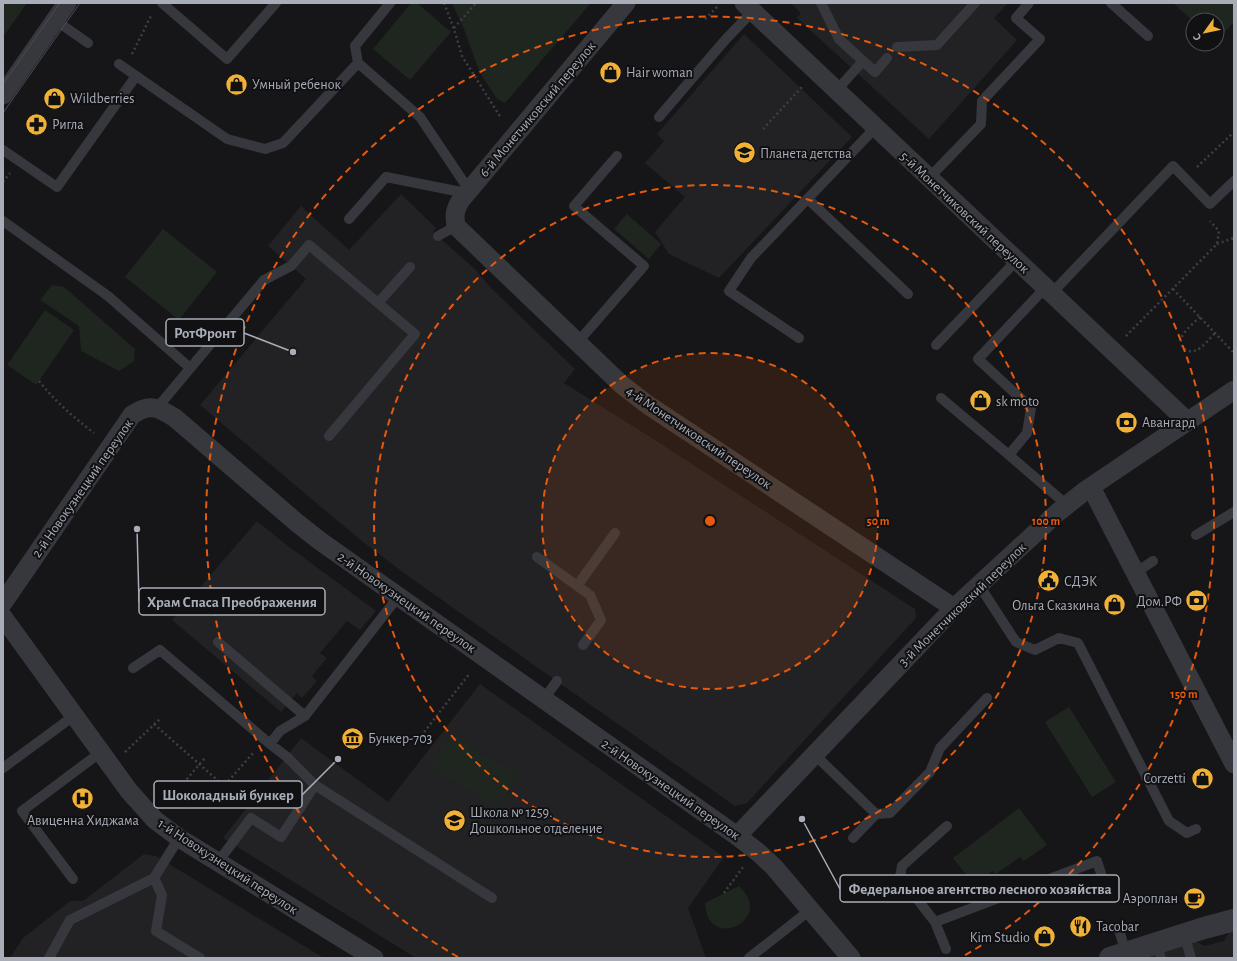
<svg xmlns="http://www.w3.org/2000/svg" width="1237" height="961" font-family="'Alegreya Sans',sans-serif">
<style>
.built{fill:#222225}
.green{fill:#1e261f}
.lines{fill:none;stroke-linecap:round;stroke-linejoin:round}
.path{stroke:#3d3f44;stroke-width:2.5;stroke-dasharray:2 3;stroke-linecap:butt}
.service{stroke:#37383d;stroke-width:10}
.minor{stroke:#37383d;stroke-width:19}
.tertiary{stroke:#37383d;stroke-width:22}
.tram{stroke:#4a4c52;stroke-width:1}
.ring{fill:none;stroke:#e8590c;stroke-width:2;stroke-dasharray:7 5}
.labels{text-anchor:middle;stroke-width:4;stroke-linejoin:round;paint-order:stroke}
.poi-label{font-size:14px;fill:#a8adb8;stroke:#111113;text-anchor:start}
.street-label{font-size:14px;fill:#a8adb8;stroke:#111113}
.centre{fill:#e8590c;stroke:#111113;stroke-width:2}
.ring-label{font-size:12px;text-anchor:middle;font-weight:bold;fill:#e8590c;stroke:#111113;stroke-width:4;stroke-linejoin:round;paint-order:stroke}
.leader{fill:none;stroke:#a8adb8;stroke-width:1.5}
.callout-dot{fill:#a8adb8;stroke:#111113;stroke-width:1.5}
.callout{fill:#111113;stroke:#a8adb8;stroke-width:1.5}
.callout-label{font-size:15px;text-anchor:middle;font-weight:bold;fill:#a8adb8}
</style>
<rect width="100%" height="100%" fill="#161618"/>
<path class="built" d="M791 3H1008L994 18 1017 40 929 139 797 18 801 13Z
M744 34 852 137 719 278 669 254 655 232 685 197 645 163 664 141 657 134Z
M401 194 436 228 433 232 475 269 491 288 575 369 564 383 658 442 915 609 916 618 747 803 735 806 565 687 408 576 363 542 314 501 200 405 306 279 268 246 301 206 349 250Z
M257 521 284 543 376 611 360 630 347 621 320 653 327 658 312 676 317 681 302 698 297 693 281 712 172 620Z
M480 684 724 857 688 908 706 958H416L223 838 301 738 388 802Z
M144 854 156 856 324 958H10L23 938 70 901H83Z
M1234 931V958H1143L1195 941 1204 946 1224 941 1229 932Z"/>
<path class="green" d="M3 3H27L3 37Z
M411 3H417L451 32 410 80 373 49Z
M452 3H591L505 103 497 99 480 73 464 29Z
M1173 3H1234V22L1217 40V20L1193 21Z
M627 214 661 244 649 259 614 229Z
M163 229 217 272 179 320 125 277Z
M52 285 64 287 135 349 134 361 119 371 81 351 79 326 40 300Z
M45 310 74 330 36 385 7 365Z
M1069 707 1116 782 1092 797 1045 722Z
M450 735 518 775 499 808 431 768Z
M1019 808 1047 845 1024 861 1020 857 996 874 993 871 974 885 953 858Z
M739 886C776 920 707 953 705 903Z"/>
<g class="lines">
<path class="path" d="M444 3 454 29 462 56 501 118
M3 4 4 3
M705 19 719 5
M454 28 476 3
M132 54 151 16
M763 129 802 87
M1197 167 1234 132
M3 182 10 173
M1217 244 1234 238
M1173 289 1234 353
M1200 317C1193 324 1172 339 1185 349 1187 351 1191 352 1194 351 1202 349 1210 338 1215 333
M1126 336 1217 244 1219 231 1210 221
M39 381C55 401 73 417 94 433
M154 724 224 786 254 752
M418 740 470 673
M125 752 160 719
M167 802 205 758
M724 893 743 867"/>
<path class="service" d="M162 3 227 59 276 3
M821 3 839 39 875 72 887 58
M1111 3 1148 36
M55 20 88 43
M897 47 937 45 975 3
M358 63 355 46 390 3
M119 64 227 139 265 149 283 143 358 63 420 117 469 190
M836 91 863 61
M659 117 726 39 753 11
M3 150 57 187 136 76
M929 178 981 124 982 101 1040 39 1016 18 1029 3
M808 199 908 294
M349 219 386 177 466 193
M3 221 108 296 190 368
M438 236 456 226
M1045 288 978 359 1031 408 1027 433 1009 455 1067 505
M1051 294 1173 166 1210 204 1234 181
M378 303 410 267
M799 338 729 291 751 258 876 127
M577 343 644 266 574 206 617 156
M936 345 1016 261
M941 398 1009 455
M157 408 264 280 291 266 309 245 415 334 329 436
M1196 535 1234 512
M537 557 590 595 601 620 583 645
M1135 573 1153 561
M979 585 1016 642 1035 650 1059 638 1078 643 1169 821 1187 833 1196 829
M577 586 615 533
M218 642 305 716
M133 668 160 650 270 744 280 731 305 716 398 597
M544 699 557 681
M270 744 287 757 315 785
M814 754 876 814 890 813 930 772 940 748 987 698
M3 768 75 715
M179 838 154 878 162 895 156 931 200 958
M853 838 876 814
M218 862 251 818 281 837 315 785 492 898
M73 879 22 811 101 752
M935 922 900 877 902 866 947 826
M1119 930 1126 953
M1184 934 1191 958
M1156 943 1161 958
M946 949 935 922 1097 861 1106 889
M49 958 70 920 154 878
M749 958 810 910"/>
<path class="minor" d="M626 3 461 200C455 209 454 215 456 226L622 385 648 405 954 608
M744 3 1187 421
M3 95 67 3
M1091 487 1234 764
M3 603 132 415C149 403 158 407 175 418L296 522 320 541 737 836 759 853 774 867 851 958
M3 617 129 791 155 820 179 838 374 958
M737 836 954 608 1057 513 1086 490 1234 390"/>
<path class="tertiary" d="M1110 958 1204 928 1234 920"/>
<path class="tram" d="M3 84 60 3
M3 113 80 3"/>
</g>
<circle cx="710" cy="521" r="168" fill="#e8590c" fill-opacity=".12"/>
<g class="ring">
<circle cx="710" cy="521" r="168"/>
<circle cx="710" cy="521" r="336"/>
<path d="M458 957A504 504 0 1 1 962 957"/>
</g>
<defs>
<symbol id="shop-disc" viewBox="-11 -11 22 22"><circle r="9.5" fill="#f2b134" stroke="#111113"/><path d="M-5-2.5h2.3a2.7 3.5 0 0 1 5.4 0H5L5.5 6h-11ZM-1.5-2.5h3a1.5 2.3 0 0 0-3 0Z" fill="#111"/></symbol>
<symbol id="pharmacy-disc" viewBox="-11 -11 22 22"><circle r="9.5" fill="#f2b134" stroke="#111113"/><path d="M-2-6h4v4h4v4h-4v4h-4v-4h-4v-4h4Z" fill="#111"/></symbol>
<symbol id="school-disc" viewBox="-11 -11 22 22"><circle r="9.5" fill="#f2b134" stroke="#111113"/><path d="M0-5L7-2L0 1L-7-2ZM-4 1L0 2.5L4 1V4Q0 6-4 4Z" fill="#111"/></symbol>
<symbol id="bank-disc" viewBox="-11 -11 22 22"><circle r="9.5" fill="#f2b134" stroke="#111113"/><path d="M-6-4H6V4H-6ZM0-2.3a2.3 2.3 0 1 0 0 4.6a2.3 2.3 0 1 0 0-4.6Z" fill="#111"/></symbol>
<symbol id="civic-disc" viewBox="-11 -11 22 22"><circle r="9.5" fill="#f2b134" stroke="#111113"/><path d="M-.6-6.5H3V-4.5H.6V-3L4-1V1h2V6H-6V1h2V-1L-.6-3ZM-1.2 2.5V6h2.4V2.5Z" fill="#111"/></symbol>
<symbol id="museum-disc" viewBox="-11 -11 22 22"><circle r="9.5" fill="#f2b134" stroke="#111113"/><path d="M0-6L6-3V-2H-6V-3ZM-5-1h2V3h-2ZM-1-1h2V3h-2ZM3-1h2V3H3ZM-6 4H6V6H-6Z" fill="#111"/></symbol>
<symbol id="hospital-disc" viewBox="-11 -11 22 22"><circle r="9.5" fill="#f2b134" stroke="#111113"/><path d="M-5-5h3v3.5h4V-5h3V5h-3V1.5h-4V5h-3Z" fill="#111"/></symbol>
<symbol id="cafe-disc" viewBox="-11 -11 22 22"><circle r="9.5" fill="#f2b134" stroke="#111113"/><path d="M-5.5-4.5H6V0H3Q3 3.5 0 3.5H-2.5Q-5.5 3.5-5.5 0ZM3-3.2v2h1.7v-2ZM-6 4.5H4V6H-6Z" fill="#111"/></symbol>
<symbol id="restaurant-disc" viewBox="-11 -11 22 22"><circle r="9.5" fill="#f2b134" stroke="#111113"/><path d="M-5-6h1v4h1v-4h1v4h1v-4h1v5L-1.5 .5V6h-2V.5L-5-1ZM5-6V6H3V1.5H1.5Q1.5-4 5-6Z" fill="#111"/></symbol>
</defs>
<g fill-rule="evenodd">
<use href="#shop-disc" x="598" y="60" width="25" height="25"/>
<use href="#shop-disc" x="224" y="72" width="25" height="25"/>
<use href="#shop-disc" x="42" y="86" width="25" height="25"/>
<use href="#pharmacy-disc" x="24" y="112" width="25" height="25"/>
<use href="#school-disc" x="732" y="140" width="25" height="25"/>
<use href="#shop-disc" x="968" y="388" width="25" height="25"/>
<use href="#bank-disc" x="1114" y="410" width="25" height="25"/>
<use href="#civic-disc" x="1036" y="568" width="25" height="25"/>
<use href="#bank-disc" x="1184" y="588" width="25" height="25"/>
<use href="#shop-disc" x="1102" y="592" width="25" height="25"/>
<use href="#museum-disc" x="340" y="726" width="25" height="25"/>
<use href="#shop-disc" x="1190" y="766" width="25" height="25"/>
<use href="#hospital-disc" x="70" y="786" width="25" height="25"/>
<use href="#school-disc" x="442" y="808" width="25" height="25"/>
<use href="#cafe-disc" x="1182" y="886" width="25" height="25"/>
<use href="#restaurant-disc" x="1068" y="914" width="25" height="25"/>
<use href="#shop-disc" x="1032" y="924" width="25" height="25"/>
</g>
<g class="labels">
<g class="poi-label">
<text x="626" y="77">Hair woman</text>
<text x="252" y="89">Умный ребенок</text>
<text x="70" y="103">Wildberries</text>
<text x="52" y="129">Ригла</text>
<text x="760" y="158">Планета детства</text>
<text x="996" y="406">sk moto</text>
<text x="1142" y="427">Авангард</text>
<text x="1064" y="586">СДЭК</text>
<text x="1182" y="606" text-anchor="end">Дом.РФ</text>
<text x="1100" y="610" text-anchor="end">Ольга Сказкина</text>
<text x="368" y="743">Бункер-703</text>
<text x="1186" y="783" text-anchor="end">Corzetti</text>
<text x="470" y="817">Школа № 1259.<tspan x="470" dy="16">Дошкольное отделение</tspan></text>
<text x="83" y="825" text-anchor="middle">Авиценна Хиджама</text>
<text x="1178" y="903" text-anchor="end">Аэроплан</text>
<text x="1096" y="931">Tacobar</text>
<text x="1030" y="942" text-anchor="end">Kim Studio</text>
</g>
<g class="street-label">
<text transform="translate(537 109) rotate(-50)" y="5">6-й Монетчиковский переулок</text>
<text transform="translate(965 212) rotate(43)" y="5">5-й Монетчиковский переулок</text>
<text transform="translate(699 437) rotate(34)" y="5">4-й Монетчиковский переулок</text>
<text transform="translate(82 488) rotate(-55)" y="5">2-й Новокузнецкий переулок</text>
<text transform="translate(407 602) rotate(35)" y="5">2-й Новокузнецкий переулок</text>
<text transform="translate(962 604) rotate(-44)" y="5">3-й Монетчиковский переулок</text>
<text transform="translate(671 789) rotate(35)" y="5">2-й Новокузнецкий переулок</text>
<text transform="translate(228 866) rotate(33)" y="5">1-й Новокузнецкий переулок</text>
</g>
</g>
<circle cx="710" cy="521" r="6" class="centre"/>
<g class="ring-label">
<text x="878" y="525">50 m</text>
<text x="1046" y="525">100 m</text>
<text x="1184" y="698">150 m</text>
</g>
<path class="leader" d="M293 352L244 333M137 529L139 602M338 759L302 795M802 819L840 889"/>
<g class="callout-dot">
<circle cx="293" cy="352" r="4"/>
<circle cx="137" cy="529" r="4"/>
<circle cx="338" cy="759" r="4"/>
<circle cx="802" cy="819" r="4"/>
</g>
<g class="callout">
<rect x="166" y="319" width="78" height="27" rx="4"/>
<rect x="139" y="588" width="186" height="27" rx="4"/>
<rect x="154" y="781" width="148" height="27" rx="4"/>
<rect x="840" y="875" width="279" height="27" rx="4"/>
</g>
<g class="callout-label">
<text x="205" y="338">РотФронт</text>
<text x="232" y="607">Храм Спаса Преображения</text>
<text x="228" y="800">Шоколадный бункер</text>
<text x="980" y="894">Федеральное агентство лесного хозяйства</text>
</g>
<rect width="1237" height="961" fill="none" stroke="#a8adb8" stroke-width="8"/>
<g transform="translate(1205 32) rotate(237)"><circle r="19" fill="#111113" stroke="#4d4f55"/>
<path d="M0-3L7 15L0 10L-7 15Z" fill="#f2b134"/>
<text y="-6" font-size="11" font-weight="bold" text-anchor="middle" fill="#a8adb8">С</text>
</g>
</svg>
